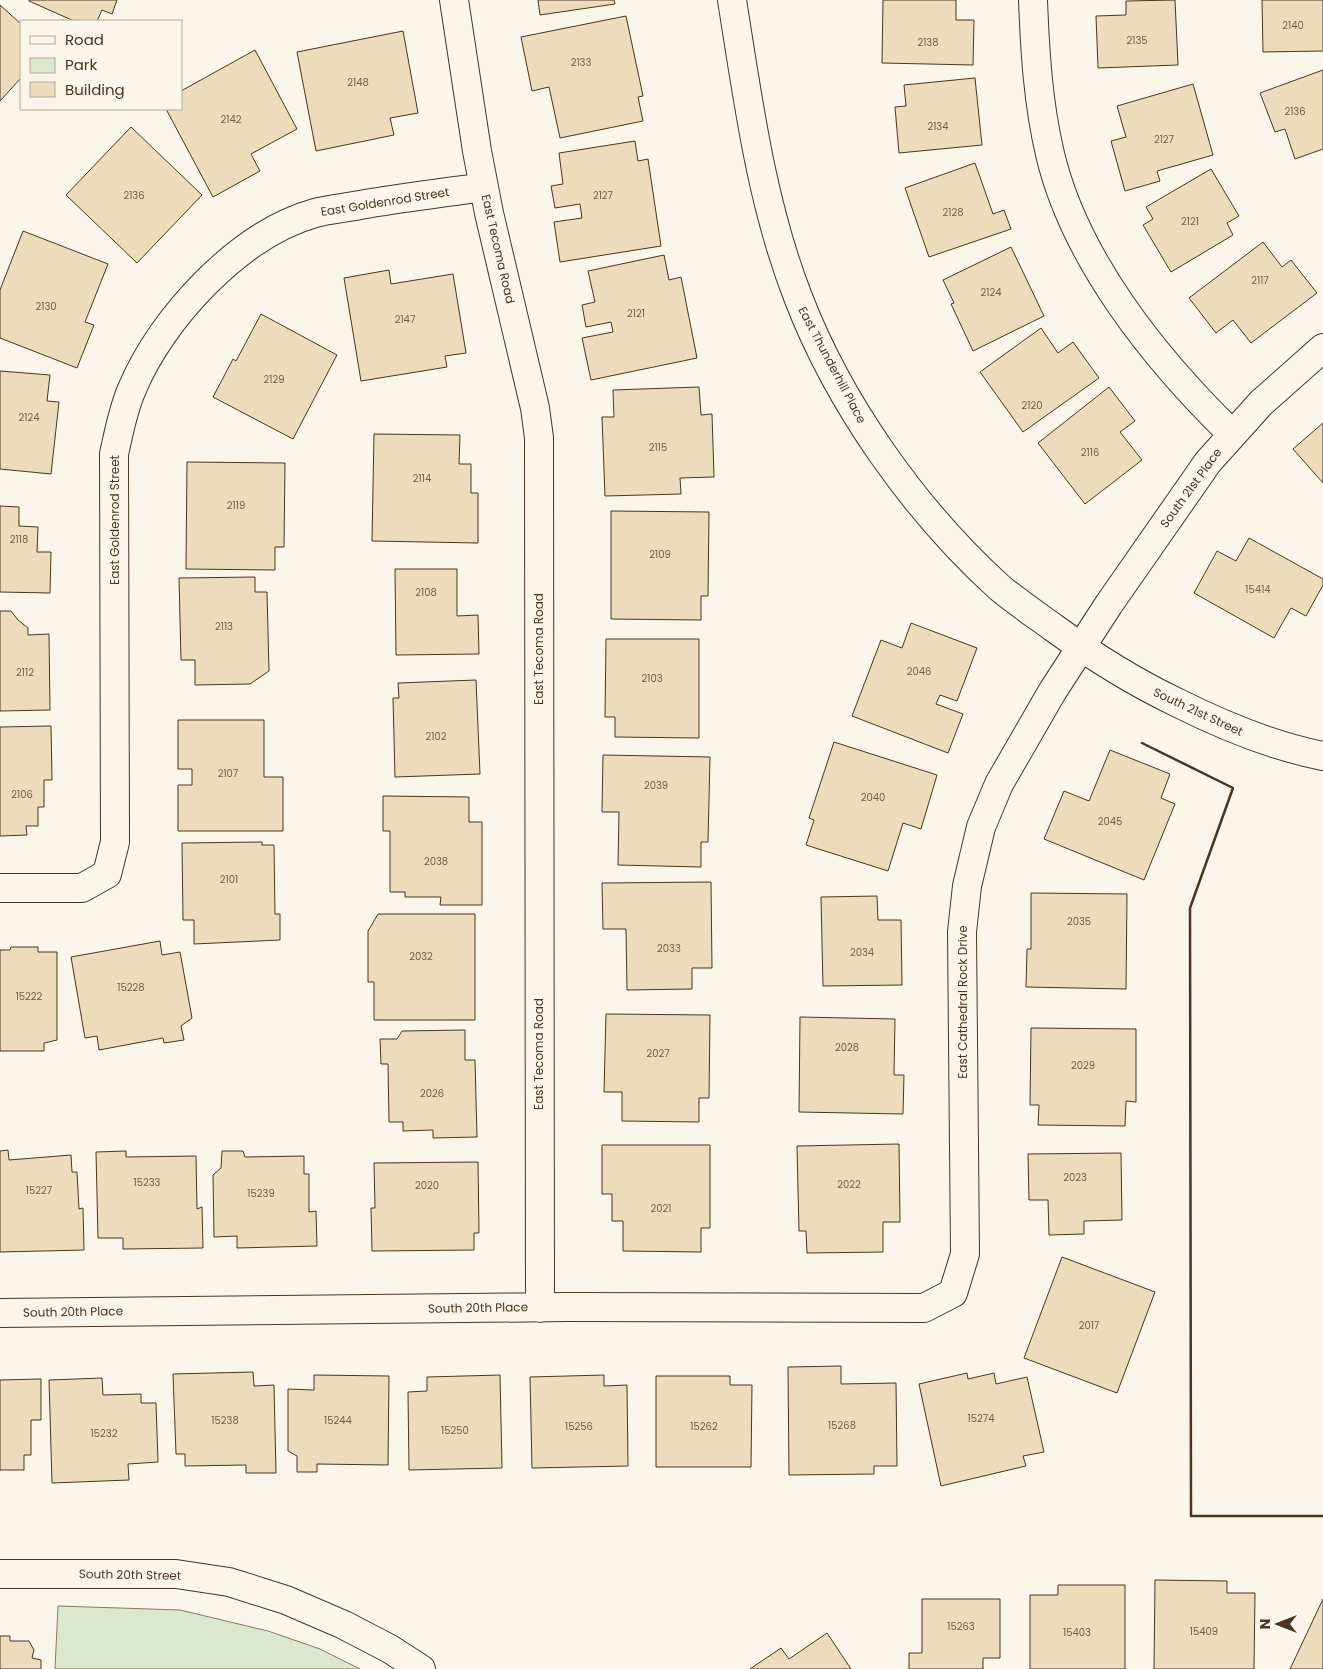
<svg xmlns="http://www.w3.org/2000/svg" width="1323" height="1669" font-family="Poppins,sans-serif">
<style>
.green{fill:#dce7d0;stroke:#887966}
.building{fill:#ecdcbc;stroke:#4a3520}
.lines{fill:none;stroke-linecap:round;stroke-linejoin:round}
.minor-casing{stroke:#4a3520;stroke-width:30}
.tertiary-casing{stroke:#4a3520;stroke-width:30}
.minor{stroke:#fbf6e9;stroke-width:28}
.tertiary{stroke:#fbf6e9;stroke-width:28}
.wall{stroke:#4a3520;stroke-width:2.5}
.labels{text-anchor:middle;stroke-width:4;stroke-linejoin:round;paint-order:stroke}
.number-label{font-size:10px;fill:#725f47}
.street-label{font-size:12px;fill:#4a3520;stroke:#fbf6e9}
</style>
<rect width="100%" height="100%" fill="#fbf6e9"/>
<path class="green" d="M58 1606 180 1610 268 1631 320 1649 360 1669H55Z"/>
<path class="building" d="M29 0H117L112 14 102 10 97 21H74L29 1Z
M538 0H614L615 4 540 15Z
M883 0H956V20H974L973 65 882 63Z
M1175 0 1178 65 1098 68 1096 16 1126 15V1Z
M1262 0H1323V51L1263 52Z
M0 5 21 24V78L0 101Z
M626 16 643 96 638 97 643 121 560 138 549 87 532 91 521 37Z
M403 31 418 113 390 118 394 135 316 151 297 52Z
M255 50 297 129 251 154 260 171 213 197 166 109H181V91Z
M1323 70V149L1295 159 1285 129 1275 132 1260 93Z
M975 78 982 145 899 153 895 107 906 106 904 85Z
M1193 84 1213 155 1157 171 1160 181 1125 191 1111 141 1126 137 1117 106Z
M131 127 202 195 137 263 66 195Z
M635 141 638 161 648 159 661 246 560 262 554 222 582 218 580 204 555 208 551 186 563 184 559 153Z
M975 163 993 214 1004 210 1011 229 929 257 905 188Z
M1211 169 1239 216 1227 223 1233 235 1171 272 1143 225 1153 219 1146 207Z
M23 231 108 264 85 322 94 325 77 368 0 338V290Z
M1263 242 1282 267 1291 260 1317 293 1251 343 1233 320 1216 333 1189 298Z
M1011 247 1044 316 973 351 951 304 954 303 943 280Z
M664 255 669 280 681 277 697 358 591 380 582 338 613 332 611 322 586 327 582 305 595 302 588 271Z
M389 270 391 284 453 274 466 353 445 356 447 367 361 381 344 278Z
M261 314 337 355 293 439 213 397 233 359 236 361Z
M1041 328 1058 353 1073 342 1099 378 1023 432 980 372Z
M0 371 50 375 47 401 59 402 51 474 0 469Z
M699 387 701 415 712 414 714 477 680 478 681 494 605 496 602 417H614L613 390Z
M1109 387 1135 421 1120 432 1142 460 1085 504 1038 443Z
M1323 423V483L1293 449Z
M374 434 460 435 459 464H471V493H478V543L372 541Z
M187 462 285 463 284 547H275V570L186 569Z
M0 506 19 507V526L38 527 37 552H51L50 593 0 592Z
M611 511 709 512 708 596H701V620L611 619Z
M1249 538 1323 579V585L1306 616 1291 608 1274 638 1194 593 1217 551 1236 561Z
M395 569H457V616L478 615 479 654 396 655Z
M255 577V592H267L269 671 250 684 195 685V660H181L179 578Z
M0 611H11L18 620 28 628V635L49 634 50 710 0 711Z
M911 623 977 648 957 701 940 695 936 704 963 714 948 753 852 716 881 640 902 648Z
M606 639H699V738L615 737V717H605Z
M476 680 480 774 395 777 393 698H399L398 683Z
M178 720H264V777H283V831H178V785H192V769H178Z
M51 726 52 780H44V807H38V826H26L27 835 0 836V727Z
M834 742 937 775 921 829 903 823 888 871 806 845 814 820 809 818Z
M1110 750 1170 774 1161 798 1175 804 1144 880 1044 839 1064 791 1089 801Z
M603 755 710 757 708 842H701V867L618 865 619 812H602Z
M383 796 469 797V822H482V905H440L441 897H405V892H390V831H383Z
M262 842V845H274L275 914H280V940L194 944V920H183L182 843Z
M711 882 712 968H692V989L627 990 626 929H603L602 883Z
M1031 893 1127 894 1126 989 1026 987 1027 949H1031Z
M877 896 878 920H901L902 985 823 986 821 897Z
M378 914H475V1020H374V982H368V931Z
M160 941 162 955 180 952 192 1018 181 1026 184 1040 164 1043 163 1038 99 1050 97 1036 85 1038 71 957Z
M11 947H38V952H57V1040L44 1043V1051H0V950H10Z
M606 1014 710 1015 709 1098H699V1122L622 1121V1092H604Z
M800 1017 895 1019 894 1075H904L903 1114 799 1112Z
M1031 1028 1136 1029V1102L1126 1101 1125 1126 1038 1125 1039 1105H1030Z
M465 1030V1060H475L477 1137 433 1138V1130L403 1131V1122H389L388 1064H381L380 1039H397L402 1031Z
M899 1144 900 1222H883V1252L807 1253 806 1231H799L797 1146Z
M602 1145H710V1228H701V1252L623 1251V1221H612V1194H602Z
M8 1150 9 1160 71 1155 72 1172H77L79 1209 83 1208 84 1250 0 1252V1151Z
M126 1151V1157L196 1156 197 1209 202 1207 203 1248 123 1249V1238H98L96 1152Z
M222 1151H243L245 1157 304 1156V1174H309V1212L316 1211 317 1246 237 1248V1236L214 1237 213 1175 221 1168Z
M1121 1153 1122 1220 1084 1221V1234L1049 1235 1048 1200H1029L1028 1154Z
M478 1162 479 1233H474V1250L372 1251 371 1208H375L374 1163Z
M1062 1257 1155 1292 1117 1393 1024 1358Z
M841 1366V1384L896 1383 897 1466H874V1474L789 1475 788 1367Z
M253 1372 254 1386 274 1385 276 1473H246V1465L185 1466V1454H176L173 1374Z
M967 1373 968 1379 994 1373 996 1384 1027 1377 1044 1452 1023 1456 1026 1466 941 1486 919 1384Z
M314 1375 389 1376 388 1465 317 1464V1472H297V1456L288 1451V1389L314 1390Z
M500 1375 502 1468 409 1470 408 1392 427 1391V1377Z
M604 1375V1386L627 1385 628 1466 532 1468 530 1377Z
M656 1376H730V1385H752L751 1467H656Z
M102 1378 103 1395 141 1394V1403H156L158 1462 128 1464 129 1480 52 1483 49 1380Z
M41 1379V1420H31V1455H24V1470H0V1380Z
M1155 1580 1227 1581V1593H1255L1254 1669H1154Z
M1058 1585H1125V1669H1030V1595H1058Z
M922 1599H1000V1658H983V1669H909V1653H922Z
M1323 1599V1669H1290Z
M827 1633 851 1669H750L781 1648 789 1659Z
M0 1636H10V1641H29L34 1650 32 1658 41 1660V1669H0Z"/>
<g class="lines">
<defs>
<path id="minor" d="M454 0 477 151 489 213 535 408 539 438 540 1308
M1033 0C1035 52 1038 103 1050 154 1075 260 1156 360 1232 434
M0 888H82L107 874 115 842 114 454C119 432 123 409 132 389 162 317 240 234 315 213 330 209 346 208 360 205 401 198 442 193 484 187
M0 1313 567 1307 924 1308 953 1293 965 1254 962 932 967 886 981 827 999 784 1052 692 1109 604 1208 462 1261 403 1323 348
M0 1574H176L229 1582 286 1600 344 1625 390 1649 421 1669"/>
<path id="tertiary" d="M732 0C748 100 761 202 798 297 839 404 915 511 1000 588 1017 602 1036 615 1054 628 1094 657 1134 682 1178 703 1224 726 1272 746 1323 756"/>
</defs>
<use href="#minor" class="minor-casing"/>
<use href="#tertiary" class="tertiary-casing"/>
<use href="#minor" class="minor"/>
<use href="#tertiary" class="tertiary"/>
<path class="wall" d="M1142 743 1233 788 1190 908 1191 1516H1323"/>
</g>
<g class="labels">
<g class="number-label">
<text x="1293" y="29">2140</text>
<text x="1137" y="44">2135</text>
<text x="928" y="46">2138</text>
<text x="581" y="66">2133</text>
<text x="358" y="86">2148</text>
<text x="1295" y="115">2136</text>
<text x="231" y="123">2142</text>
<text x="938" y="130">2134</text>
<text x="1164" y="143">2127</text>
<text x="134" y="199">2136</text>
<text x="603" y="199">2127</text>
<text x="953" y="216">2128</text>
<text x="1190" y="225">2121</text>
<text x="1260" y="284">2117</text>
<text x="991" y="296">2124</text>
<text x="46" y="310">2130</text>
<text x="636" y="317">2121</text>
<text x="405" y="323">2147</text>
<text x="274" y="383">2129</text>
<text x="1032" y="409">2120</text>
<text x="29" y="421">2124</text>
<text x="658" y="451">2115</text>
<text x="1090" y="456">2116</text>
<text x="422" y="482">2114</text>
<text x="236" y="509">2119</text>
<text x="19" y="543">2118</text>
<text x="660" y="558">2109</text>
<text x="1258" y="593">15414</text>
<text x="426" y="596">2108</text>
<text x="224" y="630">2113</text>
<text x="919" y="675">2046</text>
<text x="25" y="676">2112</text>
<text x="652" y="682">2103</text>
<text x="436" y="740">2102</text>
<text x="228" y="777">2107</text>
<text x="656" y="789">2039</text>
<text x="22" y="798">2106</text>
<text x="873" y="801">2040</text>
<text x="1110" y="825">2045</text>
<text x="436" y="865">2038</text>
<text x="229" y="883">2101</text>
<text x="1079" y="925">2035</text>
<text x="669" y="952">2033</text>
<text x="862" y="956">2034</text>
<text x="421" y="960">2032</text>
<text x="131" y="991">15228</text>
<text x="29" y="1000">15222</text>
<text x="847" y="1051">2028</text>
<text x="658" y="1057">2027</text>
<text x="1083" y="1069">2029</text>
<text x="432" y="1097">2026</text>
<text x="1075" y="1181">2023</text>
<text x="147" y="1186">15233</text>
<text x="849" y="1188">2022</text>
<text x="427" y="1189">2020</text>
<text x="39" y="1194">15227</text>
<text x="261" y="1197">15239</text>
<text x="661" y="1212">2021</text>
<text x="1089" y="1329">2017</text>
<text x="981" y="1422">15274</text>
<text x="225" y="1424">15238</text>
<text x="338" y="1424">15244</text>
<text x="842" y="1429">15268</text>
<text x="579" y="1430">15256</text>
<text x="704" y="1430">15262</text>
<text x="455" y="1434">15250</text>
<text x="104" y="1437">15232</text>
<text x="961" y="1630">15263</text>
<text x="1204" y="1635">15409</text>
<text x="1077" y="1636">15403</text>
</g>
<g class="street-label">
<text transform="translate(385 202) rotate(-9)" y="4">East Goldenrod Street</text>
<text transform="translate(498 249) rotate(77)" y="4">East Tecoma Road</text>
<text transform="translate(832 365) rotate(62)" y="4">East Thunderhill Place</text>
<text transform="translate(1191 488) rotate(-54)" y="4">South 21st Place</text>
<text transform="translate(115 520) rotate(-90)" y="4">East Goldenrod Street</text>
<text transform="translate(539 649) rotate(-90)" y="4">East Tecoma Road</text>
<text transform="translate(1198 712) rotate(25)" y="4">South 21st Street</text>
<text transform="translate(963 1002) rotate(-90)" y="4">East Cathedral Rock Drive</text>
<text transform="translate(539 1054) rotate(-90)" y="4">East Tecoma Road</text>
<text transform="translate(478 1308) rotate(-1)" y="4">South 20th Place</text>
<text transform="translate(73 1312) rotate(-1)" y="4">South 20th Place</text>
<text transform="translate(130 1575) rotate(1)" y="4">South 20th Street</text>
</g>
</g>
<rect x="20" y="20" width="162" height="90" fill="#fbf6e9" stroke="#b4a999"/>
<rect x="30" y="36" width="25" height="8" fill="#fbf6e9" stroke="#b4a999"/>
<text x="65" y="45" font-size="15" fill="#4a3520">Road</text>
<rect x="30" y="58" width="25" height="15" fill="#dce7d0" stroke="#b4a999"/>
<text x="65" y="70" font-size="15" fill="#4a3520">Park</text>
<rect x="30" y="82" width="25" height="15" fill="#ecdcbc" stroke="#b4a999"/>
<text x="65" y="95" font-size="15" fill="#4a3520">Building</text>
<g transform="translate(1278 1624) rotate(270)" stroke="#fbf6e9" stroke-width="4" paint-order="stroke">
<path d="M0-4L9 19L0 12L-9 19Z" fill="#4a3520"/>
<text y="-8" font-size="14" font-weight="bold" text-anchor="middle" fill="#4a3520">N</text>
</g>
</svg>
